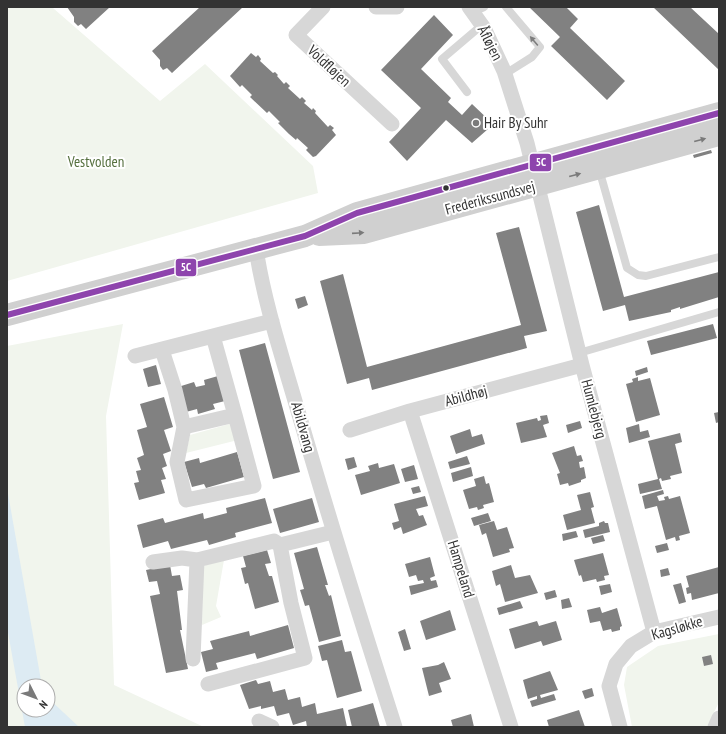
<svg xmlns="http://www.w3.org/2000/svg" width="726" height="734" font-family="'PT Sans Narrow',sans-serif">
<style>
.green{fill:#f1f5ed;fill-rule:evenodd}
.water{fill:#ddebf3}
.building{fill:#818181}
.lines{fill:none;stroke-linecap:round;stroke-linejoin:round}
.lane{stroke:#d7d7d7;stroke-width:8}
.street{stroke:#d7d7d7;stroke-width:15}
.secondary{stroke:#d0d0d0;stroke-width:22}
.bus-1-casing{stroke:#fff;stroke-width:9}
.bus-1{stroke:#8e44ad;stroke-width:6}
.oneway{fill:#7d7d7d}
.oneway2{fill:#7a7a7a}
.poi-dot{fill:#7a7a7a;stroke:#fff;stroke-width:1.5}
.bus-dot{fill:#333;stroke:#fff;stroke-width:1.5}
.labels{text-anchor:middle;stroke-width:4;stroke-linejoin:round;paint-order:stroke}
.street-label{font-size:15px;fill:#333;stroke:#fff}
.poi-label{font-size:15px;fill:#333;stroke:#fff;text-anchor:start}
.park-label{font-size:15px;fill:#56703f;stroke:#fff}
.line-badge{stroke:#fff;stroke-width:1.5}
.badge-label{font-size:11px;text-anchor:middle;font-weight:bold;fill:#fff}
</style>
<rect width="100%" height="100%" fill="#fff"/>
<path class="green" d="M7 7H54L53 8 160 101 205 64 313 166 318 193 7 281Z
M123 324 106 416 114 685 204 727H7V346ZM24 686H48V710H24Z
M233 423 238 440 186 453 190 435Z
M224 560 216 606 221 617 202 625 203 566Z
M719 634V702L707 727H632L624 685 627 667 658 646Z"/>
<path class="water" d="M7 488 42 686H24V710H48V698L79 727H25L7 627Z"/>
<path class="building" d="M67 7H110L86 29 81 24 78 26 74 22V17Z
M200 7H243L172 73 167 68 163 70 160 66V60L152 51Z
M529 7H566L578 19 570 28 625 81 607 100 551 46 560 37Z
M653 7H690L719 34V70Z
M434 15 453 35 421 69 451 98 448 102 462 115 472 104 491 122 486 128 488 129 472 143 446 120 407 161 389 142 421 108 381 70Z
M251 53 256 57 258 55 261 59 260 61 273 73 275 72 278 75 277 76 284 84 286 82 290 86 288 88 300 99 302 97 306 101 304 103 312 110 313 108 316 111 315 113 328 127 330 125 334 128 332 130 336 135 316 156 313 157 306 150 308 148 297 138 296 140 289 134 278 123 280 122 269 111 267 113 250 97 252 95 242 85 240 87 230 76Z
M711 150 712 153 694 158 693 155Z
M599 205 624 297 719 272V297L680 309V307L671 310V312L629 321 625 305 603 311 576 212Z
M519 227 547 331 524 336 527 348 372 390 369 378 347 384 320 281 343 274 367 367 521 325 496 233Z
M305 296 308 305 298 309 295 299Z
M713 324 717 338 651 355 647 341Z
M265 343 300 472 273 479 239 350Z
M156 365 161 384 148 387 143 369Z
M647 367 648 372 636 376 635 371Z
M218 376 225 401 213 404 215 409 198 414 197 409 186 412 178 387 194 382 196 387 205 385 204 380Z
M638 377V381L650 378 660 415 636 422 626 384 633 382 632 379Z
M164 397 173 427 164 430 171 451 163 454 167 466 162 468 166 479 161 480 165 493 139 500 134 483 139 482 136 471 141 470 137 458 144 455 137 430 147 427 140 404Z
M719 412V422L716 423 714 413Z
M547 415 549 423 543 425 547 437 521 443 516 423 537 418 538 421 541 420 540 416Z
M580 421 582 428 568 433 566 425Z
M639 424 640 432 648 430 650 437 629 443 626 428Z
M470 429 472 437 482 434 485 444 456 454 450 436Z
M680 433 682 442 675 444 682 473 670 476 671 479 662 481 661 478 659 479 662 489 640 494 638 484 658 479 648 441Z
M574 446 577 456 581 455 583 461 579 462 580 468 584 467 586 478 581 480V482L569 486 568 483 560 485 557 474 560 473 552 453Z
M237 452 244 477 206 488 204 484 192 487 184 462 199 458 200 463Z
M467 456 470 464 450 469 448 462Z
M354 457 357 467 348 470 345 459Z
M378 463 379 468 394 464 400 483 361 495 355 475 370 471 368 466Z
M414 465 418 479 405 482 401 469Z
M471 467 473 476 453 482 451 473Z
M484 476 486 484 489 483 494 502 483 505 484 508 478 510 477 507 469 509 463 490 476 486 474 479Z
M419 486 421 492 413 494 411 488Z
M663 490 664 494 657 496 659 501 665 500 664 497 668 496 669 499 680 496 690 533 679 536 680 540 676 541 675 537 666 540 657 506 645 509 642 496Z
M590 492 594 507 591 508 595 523 567 530 563 515 581 510 577 495Z
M425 496 428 506 416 509 419 516 423 515 427 525 403 534 401 527 394 530 392 523 399 521 394 504Z
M265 498 272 523 235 533 236 537 209 545 207 540 171 549 168 541 143 548 137 525 163 518 165 523 203 513 204 519 227 513 226 508Z
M312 498 319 522 280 533 273 509Z
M488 513 491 521 474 526 471 518Z
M494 521 497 530 507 527 514 548 509 549 510 552 493 557 486 533 482 535 479 525Z
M604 521 605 523H608L610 532 585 538 583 530 599 526V523Z
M576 531 578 537 563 541 562 534Z
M603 535 605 541 593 544 591 538Z
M667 543 669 550 657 553 655 546Z
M317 547 328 585H325L329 596 331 595 341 636 319 642 309 605 305 606 300 590 304 589 294 553Z
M267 550 271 563 265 564 269 576H272L279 602 255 609 248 583 245 584 241 568 246 567 243 556Z
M603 553 609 575 604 576 605 580 597 582 596 579 583 582 581 575 579 576 574 560Z
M430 557 435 576 430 578 431 581 436 580 438 587 411 595 409 586 424 583 423 580 418 581 416 575 409 577 405 564Z
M170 565 172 576 180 575 183 590 177 591 182 630H180L188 669 166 673 150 596 160 594 157 581 149 582 146 570Z
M511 565 515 578 530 575 538 593 505 602 500 584 496 586 492 571Z
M719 567V593L692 600 691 593 687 594 686 588 689 587 686 576Z
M668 568 670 575 661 577 660 570Z
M681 583 686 602 679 604 673 585Z
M610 584 612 592 601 595 599 586Z
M555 590 557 597 546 600 544 593Z
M569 598 572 607 562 609 561 600Z
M520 601 523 608 499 615 497 608Z
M600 607 602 613 617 608 622 626 620 627V630L612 632 611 629 603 631 600 621 590 623 587 610Z
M450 610 456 630 426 640 420 621Z
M537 621 539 626 556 621 562 640 543 646 541 641 515 649 509 629Z
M288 625 294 648 257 659 255 653 216 663 218 669 206 672 201 652 213 649 210 641 249 631 250 636Z
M405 629 411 649 404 651 398 632Z
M342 640 345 652 351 651 362 691 337 698 327 660 322 661 318 646Z
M711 655 713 664 704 666 702 657Z
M444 662 451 679 439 683 442 692 429 696 422 668 438 665Z
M550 671 558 690 540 695 541 698 554 694 556 700 532 707 530 701 537 699V696L528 699 523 680Z
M256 680 258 684 270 681 273 692 285 689 288 700 300 697 302 707 315 703 317 714 343 708 347 727H307L306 721 293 725 289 713 277 716 274 706 261 709V706L249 709 240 685Z
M592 688 594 696 585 699 582 691Z
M373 703 380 727H352L348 710Z
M579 710 585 727H549L547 720Z
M471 714 474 727H453L451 720Z"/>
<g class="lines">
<path class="lane" d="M473 12 484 7
M505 74 532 57 540 47 506 7
M467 92 442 59 482 25
M599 169 627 268 638 275 646 276 719 257
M579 353 719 312"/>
<path class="street" d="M323 7 296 35 392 124
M376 7H397
M469 7 484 28 504 71 527 143 582 365 654 632
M256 249C265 307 284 362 300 418 330 522 362 624 395 727
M213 336 235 415
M162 350 175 390 184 427 177 462 186 500 254 486 235 415 184 427
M135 356 272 321
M410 411 511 727
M350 430 410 411 582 365
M153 562 182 558 197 560
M193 659 197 560 274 541 280 545 333 532
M208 684 305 658 291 603 280 545
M259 721 272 727
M620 727 609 686 616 664 631 646 654 632 719 617
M715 727 719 718"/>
<path class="secondary" d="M319 235 364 233 719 135
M7 315 305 236 357 213 719 113"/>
<defs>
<path id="bus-1" d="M7 315 305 236 357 213 719 113"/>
</defs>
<use href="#bus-1" class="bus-1-casing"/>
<use href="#bus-1" class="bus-1"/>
</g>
<defs><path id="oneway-solid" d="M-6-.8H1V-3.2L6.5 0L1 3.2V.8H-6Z"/></defs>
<use class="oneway" href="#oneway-solid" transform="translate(534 41) rotate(-130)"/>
<g class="oneway2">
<use href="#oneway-solid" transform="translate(700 140) rotate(-15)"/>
<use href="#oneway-solid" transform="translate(575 175) rotate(-15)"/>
<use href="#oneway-solid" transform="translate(358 233) rotate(-4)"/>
</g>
<circle class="poi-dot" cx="476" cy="123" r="4"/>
<circle class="bus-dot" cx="446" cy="188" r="3.5"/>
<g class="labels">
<g class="street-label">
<text transform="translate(490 43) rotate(63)" y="5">Åfløjen</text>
<text transform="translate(329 66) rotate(43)" y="5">Voldfløjen</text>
<text transform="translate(490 198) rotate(-15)" y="5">Frederikssundsvej</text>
<text transform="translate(466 396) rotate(-15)" y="5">Abildhøj</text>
<text transform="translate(594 409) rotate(75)" y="5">Humlebjerg</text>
<text transform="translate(303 427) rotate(74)" y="5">Abildvang</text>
<text transform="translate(461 569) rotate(73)" y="5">Hampeland</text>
<text transform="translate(677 628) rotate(-16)" y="5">Kagsløkke</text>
</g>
<g class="poi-label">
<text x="484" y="128">Hair By Suhr</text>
</g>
<g class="park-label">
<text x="96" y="167">Vestvolden</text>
</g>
</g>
<g class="line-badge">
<rect x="529" y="153" width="23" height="19" rx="4" fill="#8e44ad"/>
<rect x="175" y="258" width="22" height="19" rx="4" fill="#8e44ad"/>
</g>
<g class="badge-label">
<text x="541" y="166">5C</text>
<text x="186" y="271">5C</text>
</g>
<rect width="726" height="734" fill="none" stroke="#333333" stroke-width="16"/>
<g transform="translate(36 698) rotate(132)"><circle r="19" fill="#ffffff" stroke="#adadad"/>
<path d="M0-3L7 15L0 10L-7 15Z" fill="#7a7a7a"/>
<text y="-6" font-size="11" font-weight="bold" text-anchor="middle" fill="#333333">N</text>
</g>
</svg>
